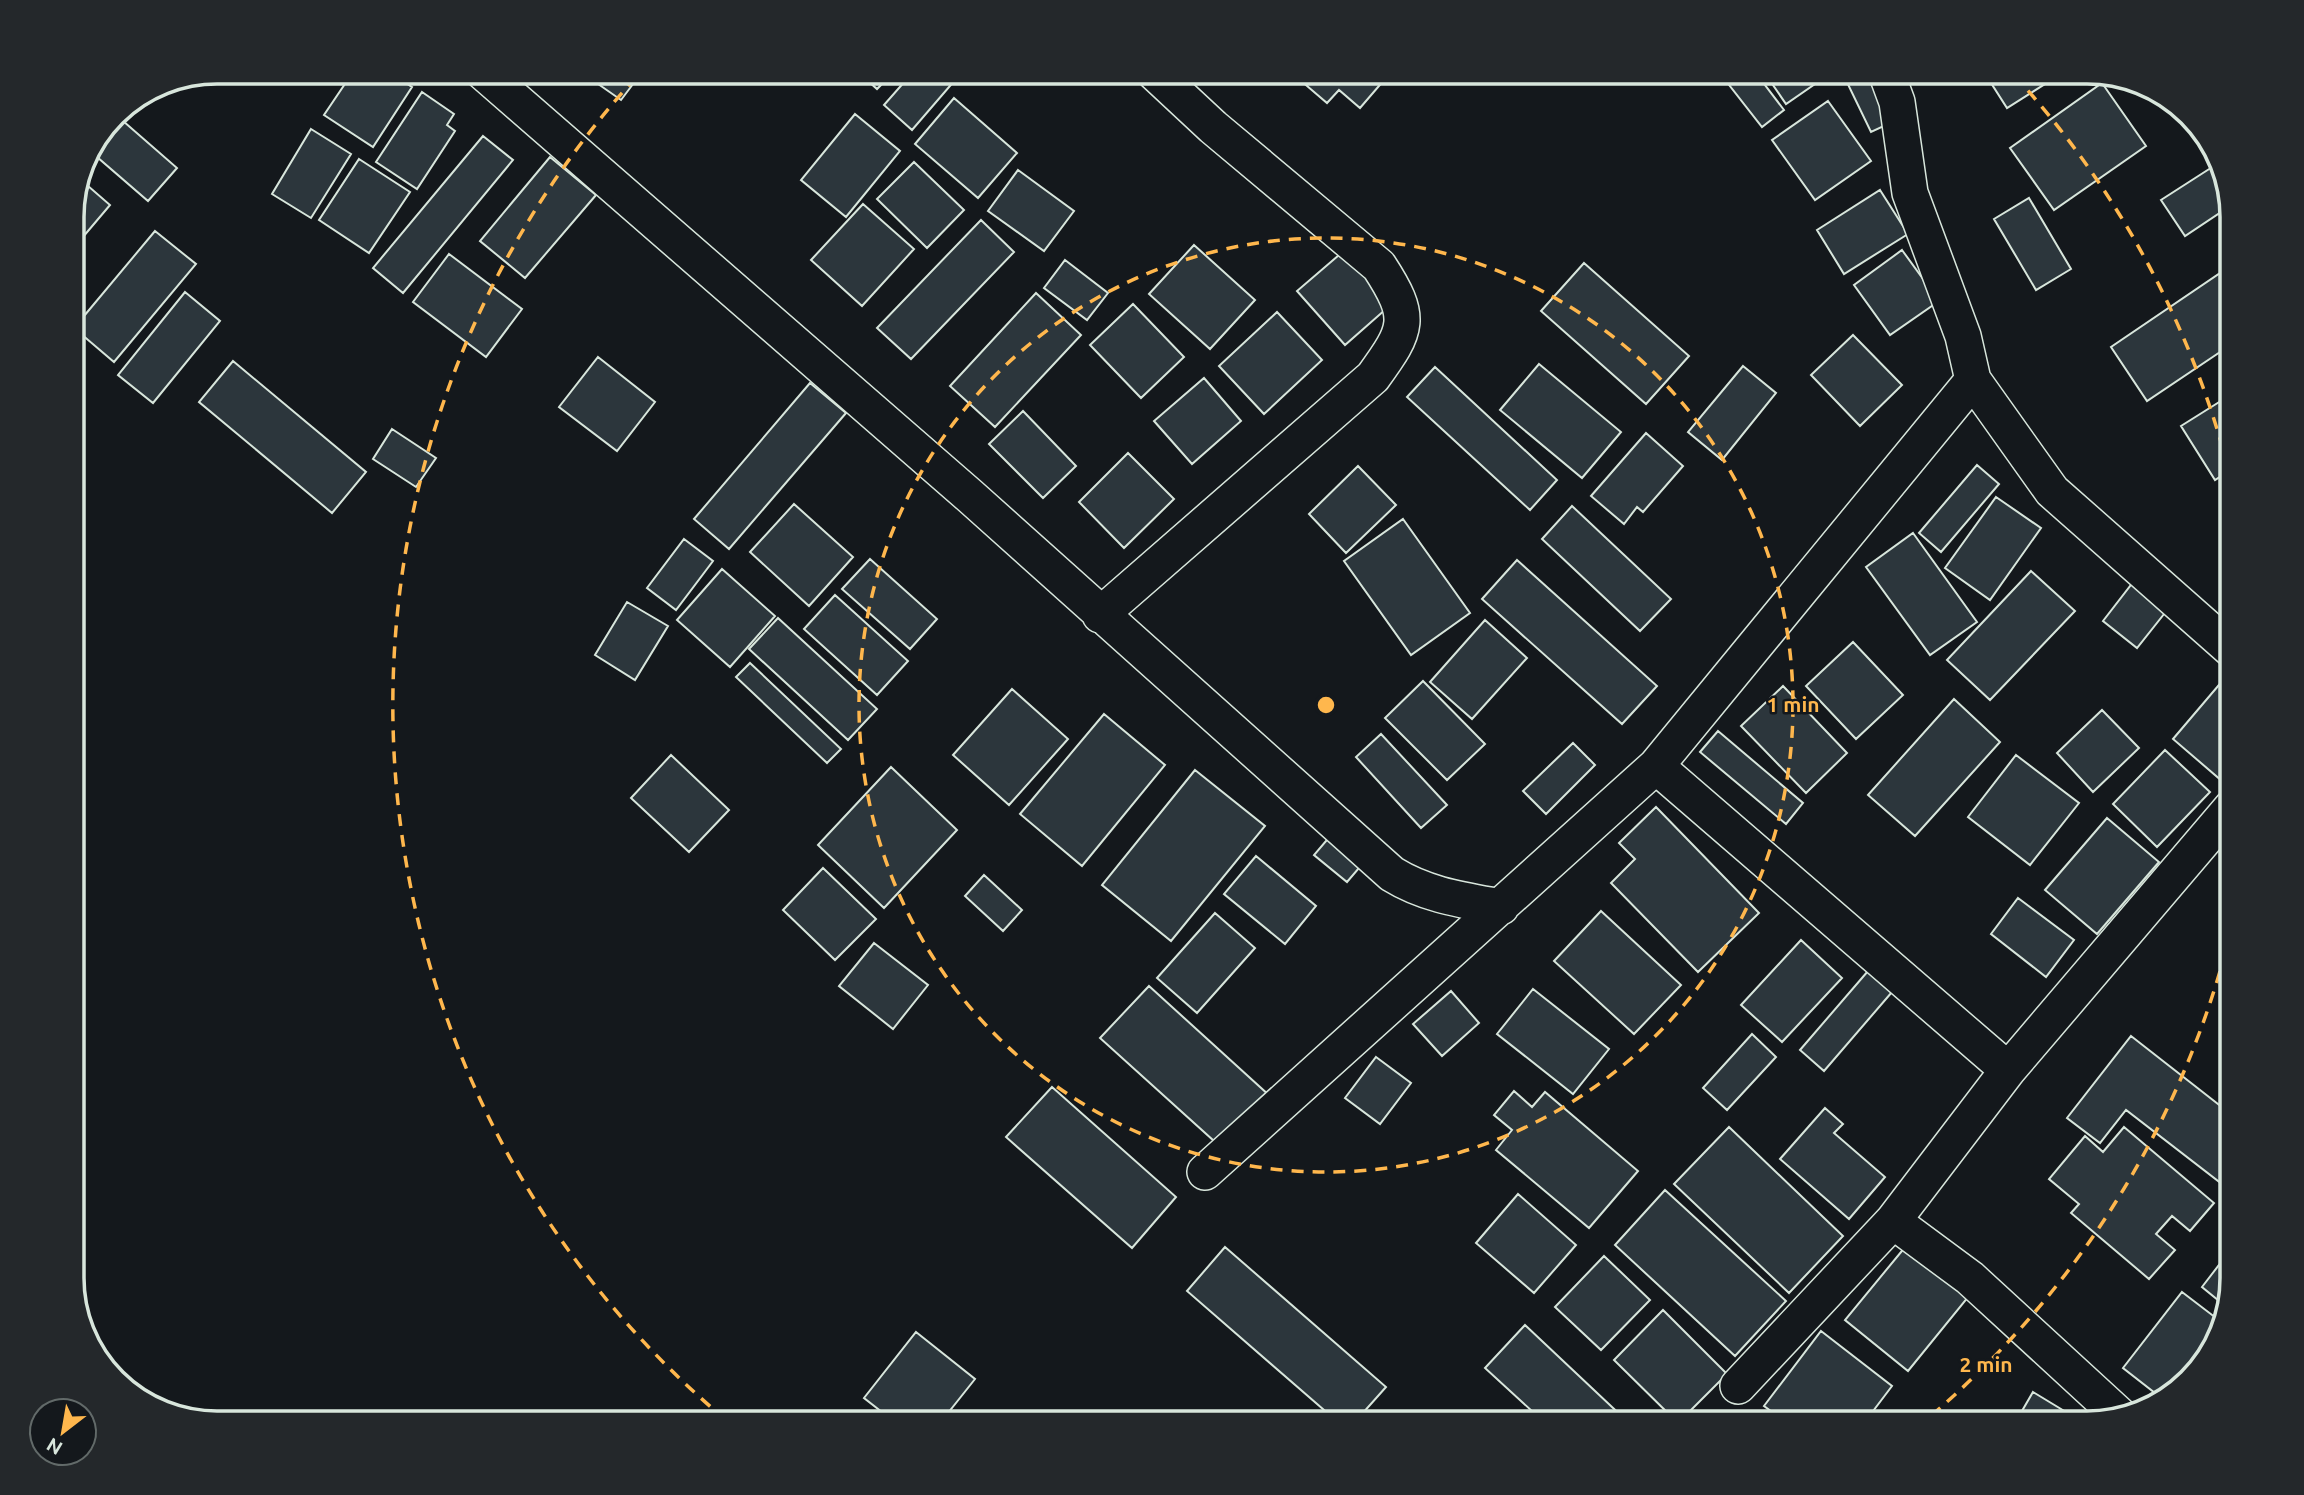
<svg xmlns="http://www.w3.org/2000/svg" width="2304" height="1495" font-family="Ubuntu,sans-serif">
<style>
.building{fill:#2c363c;stroke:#d8e6dc;stroke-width:2}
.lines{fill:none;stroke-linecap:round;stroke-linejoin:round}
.minor-casing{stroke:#d8e6dc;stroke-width:38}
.minor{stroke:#14181c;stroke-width:35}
.ring{fill:none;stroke:#ffb74d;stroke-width:3.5;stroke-dasharray:12 9}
.rim{fill:none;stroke:#d8e6dc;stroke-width:3.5}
.centre{fill:#ffb74d;stroke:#14181c;stroke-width:3.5}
.ring-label{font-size:21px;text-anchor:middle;font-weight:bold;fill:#ffb74d;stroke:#14181c;stroke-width:5;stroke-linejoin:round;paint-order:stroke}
</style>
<rect width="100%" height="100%" fill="#14181c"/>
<path class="building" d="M353 72H388L412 87 373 147 324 115Z
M581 72H642L621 100Z
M858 72H894L877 89Z
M913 72H962L912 130 884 105Z
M1307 72H1391L1360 108 1339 90 1327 103 1300 80Z
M1719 72H1755L1784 110 1762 127Z
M1764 72H1826L1828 75 1786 104Z
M1842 72H1876L1899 119 1871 132Z
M1984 72H2064L2007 108Z
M2102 83 2146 146 2054 210 2010 148Z
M157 85 135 110 129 104Z
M422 92 454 114 447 125 455 131 417 189 376 162Z
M954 98 1017 153 978 198 915 144Z
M1828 101 1871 161 1815 200 1772 140Z
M115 114 177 168 148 201 89 150Z
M855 114 900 151 846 217 801 180Z
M311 129 351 154 311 218 272 194Z
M483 136 513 160 403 293 373 268Z
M550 157 596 195 525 278 480 241Z
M359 159 410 192 369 253 319 220Z
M914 162 964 210 927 248 877 199Z
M2217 164 2230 206 2185 236 2161 200Z
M1018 170 1074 211 1044 251 988 211Z
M80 179 110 205 72 250V208Z
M1880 190 1908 234 1844 274 1817 230Z
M2029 198 2071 269 2036 290 1994 219Z
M863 204 914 249 862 306 811 260Z
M981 220 1014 252 911 359 877 328Z
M155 231 196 264 114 362 74 328Z
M1194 245 1255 300 1210 349 1149 294Z
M1346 249 1394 302 1345 345 1297 291Z
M1902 250 1939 301 1890 335 1854 285Z
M449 254 522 309 486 357 413 302Z
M1065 260 1108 293 1087 320 1044 288Z
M1584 263 1689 356 1646 404 1541 311Z
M2232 265V344L2147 401 2111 347Z
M185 292 220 321 153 403 118 375Z
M1036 293 1081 335 995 427 950 386Z
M1133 304 1184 357 1141 398 1090 345Z
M1277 312 1322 360 1264 414 1219 366Z
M1853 335 1902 385 1860 426 1811 375Z
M598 357 655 402 617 451 559 407Z
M233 361 366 472 332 513 199 402Z
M1539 364 1621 432 1582 478 1500 410Z
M1743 366 1776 393 1722 460 1688 432Z
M1435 367 1557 480 1530 510 1407 397Z
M1204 378 1241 421 1192 464 1154 421Z
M810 383 846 413 729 549 694 519Z
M2232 394V469L2215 480 2181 426Z
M1023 411 1076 466 1043 498 989 444Z
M392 429 436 458 416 487 373 459Z
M1646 433 1683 466 1643 512 1637 507 1624 524 1591 496Z
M1128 453 1174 499 1124 548 1079 502Z
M1977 465 1999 484 1941 552 1919 533Z
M1358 466 1396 505 1346 553 1309 514Z
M1996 497 2041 528 1990 600 1945 568Z
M794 504 853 557 809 606 750 552Z
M1572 506 1671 599 1640 631 1542 539Z
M1403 519 1470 613 1411 655 1344 561Z
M1913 533 1977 622 1930 655 1866 567Z
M684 539 713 561 676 610 647 588Z
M870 559 937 619 910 649 842 589Z
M1517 560 1657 686 1622 724 1482 599Z
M722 569 775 616 730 667 677 620Z
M2031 571 2075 611 1990 700 1947 660Z
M2134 581 2168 609 2137 648 2103 621Z
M835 595 908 661 877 695 804 629Z
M627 602 668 626 635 680 595 655Z
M778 618 877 709 848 740 749 649Z
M1485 620 1527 658 1472 719 1430 682Z
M1853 642 1903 695 1856 739 1806 686Z
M750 663 841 749 827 763 736 677Z
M2224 679 2232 686V770L2222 781 2173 739Z
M1423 681 1485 744 1447 780 1385 718Z
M1783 686 1847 753 1806 793 1741 726Z
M1012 689 1068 739 1009 805 953 755Z
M1954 699 2000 742 1915 836 1868 795Z
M2102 710 2139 748 2093 792 2057 753Z
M1104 714 1165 765 1082 866 1020 814Z
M1718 731 1803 803 1786 824 1700 752Z
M1381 734 1447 805 1421 828 1356 757Z
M1573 743 1595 765 1546 814 1523 791Z
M2165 750 2210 792 2157 847 2113 804Z
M671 755 729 810 689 852 631 798Z
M2016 755 2079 803 2030 865 1968 817Z
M891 767 957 830 884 908 818 845Z
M1195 770 1265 826 1171 941 1102 885Z
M1656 807 1759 913 1698 972 1611 883 1635 859 1619 843Z
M2107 818 2159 862 2097 934 2045 890Z
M1332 834 1365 861 1347 882 1314 855Z
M1256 856 1316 906 1285 944 1224 894Z
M823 868 876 919 835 960 783 910Z
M984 875 1022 910 1003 931 965 896Z
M2018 898 2074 940 2046 977 1991 934Z
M1601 911 1681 985 1634 1034 1554 961Z
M1215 913 1255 948 1197 1013 1157 978Z
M1801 940 1842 978 1782 1042 1741 1005Z
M874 943 928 985 893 1029 839 986Z
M1868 971 1892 992 1824 1071 1800 1050Z
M1149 986 1271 1097 1224 1150 1100 1038Z
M1533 989 1609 1049 1573 1094 1497 1034Z
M1451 991 1479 1023 1442 1056 1413 1024Z
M1752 1034 1776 1057 1727 1110 1703 1088Z
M2131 1036 2232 1115V1171L2222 1184 2126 1110 2100 1143 2067 1118Z
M1376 1057 1411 1083 1380 1124 1345 1098Z
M1052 1087 1176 1197 1132 1248 1006 1137Z
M1514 1091 1532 1107 1545 1092 1638 1171 1589 1228 1496 1150 1512 1130 1494 1115Z
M1825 1108 1843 1124 1834 1133 1885 1177 1849 1219 1780 1159Z
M1729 1127 1843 1236 1789 1293 1674 1184Z
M2124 1127 2214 1203 2190 1231 2172 1216 2156 1234 2175 1250 2149 1279 2071 1213 2079 1204 2049 1179 2085 1136 2103 1152Z
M1665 1190 1786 1301 1735 1356 1615 1245Z
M1518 1194 1576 1245 1534 1293 1476 1243Z
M1906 1246 1969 1296 1908 1371 1845 1320Z
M1225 1247 1386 1387 1354 1423H1339L1187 1291Z
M2232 1248V1279L2224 1305 2202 1287Z
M1604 1256 1650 1300 1601 1350 1555 1307Z
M2182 1292 2220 1321 2216 1332 2164 1400 2123 1368Z
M1663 1310 1727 1374 1678 1423 1614 1360Z
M1525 1325 1629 1423H1545L1485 1368Z
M1821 1331 1892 1386 1864 1423H1787L1764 1406Z
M916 1332 975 1379 940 1423H896L864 1398Z
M2033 1392 2084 1423H2015Z"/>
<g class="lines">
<defs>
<path id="minor" d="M483 72 970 496 1392 874C1426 895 1462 900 1501 907
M1886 72 1897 102 1910 193 1963 336 1973 380 2052 491 2232 650
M1100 615 1373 377C1408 329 1413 318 1379 266L1213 127 1154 72
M1656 766 2008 1070
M1205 1172 1656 766 1973 380
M1893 1221 1970 1278 2119 1415
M1738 1386 1893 1221 2008 1070 2232 807"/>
</defs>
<use href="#minor" class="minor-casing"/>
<use href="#minor" class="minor"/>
</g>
<g class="ring">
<circle cx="1326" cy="705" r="467"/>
<path d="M2231 931A933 933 0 0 1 1926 1420M726 1420A933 933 0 0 1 638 75M2014 75A933 933 0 0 1 2231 479"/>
</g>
<path d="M0 0H2304V1495H0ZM217 84H2087A133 133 0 0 1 2220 217V1278A133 133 0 0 1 2087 1411H217A133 133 0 0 1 84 1278V217A133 133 0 0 1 217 84Z" fill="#24282b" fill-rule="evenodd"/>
<path class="rim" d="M217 84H2087A133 133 0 0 1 2220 217V1278A133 133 0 0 1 2087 1411H217A133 133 0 0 1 84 1278V217A133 133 0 0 1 217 84Z"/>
<circle cx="1326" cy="705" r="10" class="centre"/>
<g class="ring-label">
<text x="1793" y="712">1 min</text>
<text x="1986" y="1372">2 min</text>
</g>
<g transform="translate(63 1432) rotate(211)"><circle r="33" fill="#14181c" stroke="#626a69" stroke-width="2"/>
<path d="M0-5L12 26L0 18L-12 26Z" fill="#ffb74d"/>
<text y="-10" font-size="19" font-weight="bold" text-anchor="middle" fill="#d8e6dc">N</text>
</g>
</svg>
